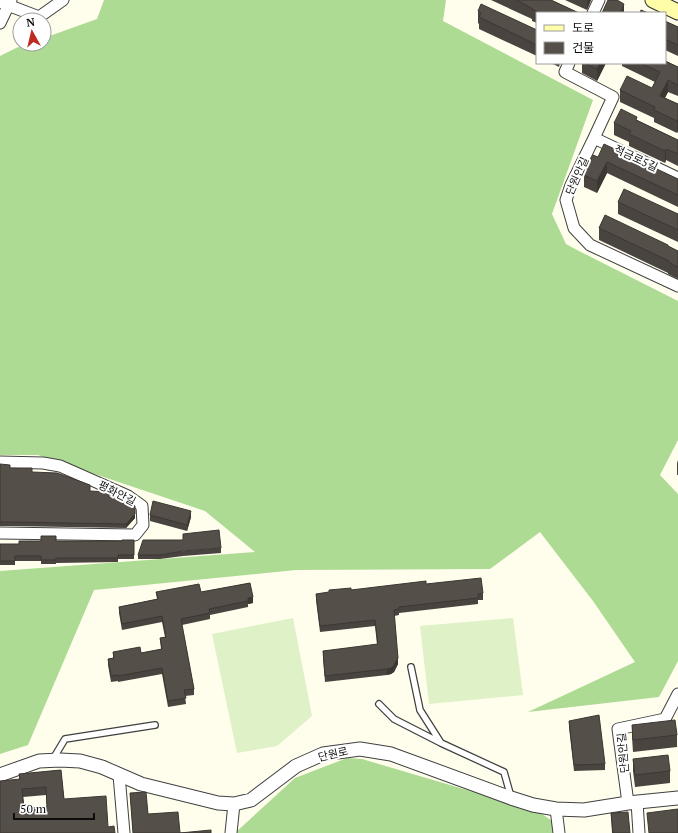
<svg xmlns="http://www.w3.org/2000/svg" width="678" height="833" font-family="'PT Serif','Noto Sans KR',serif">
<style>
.forest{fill:#addb94}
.pitch{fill:#dff1c7}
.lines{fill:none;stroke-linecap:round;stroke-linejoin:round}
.service-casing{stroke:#404040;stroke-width:8}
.minor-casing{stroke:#404040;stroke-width:13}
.tertiary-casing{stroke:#404040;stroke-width:15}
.secondary-casing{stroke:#2f2f2f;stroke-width:17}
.service{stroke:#fff;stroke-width:5.5}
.minor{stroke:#fff;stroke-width:11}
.tertiary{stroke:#fff;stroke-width:13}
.secondary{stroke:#fffda7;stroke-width:15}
.wall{fill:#49443f;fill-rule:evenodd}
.shaded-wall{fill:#3c3733}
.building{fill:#554f49;stroke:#3c3733;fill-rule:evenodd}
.labels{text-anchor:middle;stroke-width:4;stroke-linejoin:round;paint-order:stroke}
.street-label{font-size:11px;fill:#0d0d0d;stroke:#fff}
</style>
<rect width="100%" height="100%" fill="#fffdec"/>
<path class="forest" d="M104 0H446L443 21 593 100 552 214 566 244 577 250 678 301V440L660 475 678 494V661L659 697 528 712 635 662 593 601 540 532 490 569 296 570 94 590 28 745 0 754V571L255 552 205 511 38 455H0V56L16 48 27 44H44V38L97 19Z
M347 758 362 759 538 811 559 826 560 833H235L295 778Z"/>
<path class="pitch" d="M293 618 312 716 277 746 237 753 212 634Z
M513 618 523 695 429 704 420 626Z"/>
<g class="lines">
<defs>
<path id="service" d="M411 667 420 710 441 743 504 772 511 797
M379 704 394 719 441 743
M53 759 65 739 155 725"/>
<path id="minor" d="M0 2 39 17 63 0
M593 13 599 0
M0 23 11 0
M569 63 565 72 613 97 594 138 571 185 566 200 574 228 590 245 678 286
M594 138 678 178
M0 462 43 463 60 466 128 496 142 506 143 525 135 535 0 533
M119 775 124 833
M637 802 639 833
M628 803 618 729 665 719 678 694
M556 809 559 833
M231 833 234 804"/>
<path id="tertiary" d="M0 775 39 761 60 760 80 761 102 767 141 784 218 803 234 804 251 800 296 766 323 754 360 749 391 754 511 798 533 805 556 809 584 810 628 803 678 798"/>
<path id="secondary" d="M653 0 678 12"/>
</defs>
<use href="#service" class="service-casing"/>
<use href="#minor" class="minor-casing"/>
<use href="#tertiary" class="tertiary-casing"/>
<use href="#secondary" class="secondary-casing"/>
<use href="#service" class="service"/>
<use href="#minor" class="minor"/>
<use href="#tertiary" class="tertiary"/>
<use href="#secondary" class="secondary"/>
</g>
<path class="wall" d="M491 0H551L579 13H537V23L532 21V19Z
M565 0H591L587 10Z
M478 11 537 30V56L479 29V24L478 23Z
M665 21 678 27V56L665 50Z
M666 61 678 67V96L668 92 665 98 678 104V131L677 133 654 122V118L620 102V90L652 88 655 82 622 66V63H665Z
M551 63H560L559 67Z
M582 63H606L597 81 582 73Z
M637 120 678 140V166L666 160 665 163 629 146V142L614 135V123Z
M598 157 678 179V207L607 173 597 193 584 187V175Z
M618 202 678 214V242L618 214Z
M599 228 668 246 678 251V279L668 274V273L599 240Z
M678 460V475H677V463Z
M0 464 10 468 32 472 135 506V518L126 528 9 526H0Z
M150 515 191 517 187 531 150 521Z
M134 540V559H118V562L56 563V564H41V561H15V565H0V544H19L56 541H122Z
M221 548V553L183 556 160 559H138V555Z
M250 583 253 603 248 604V607L210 615V619L182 625 194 689V695L185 696 186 704 168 707 162 674 118 682V681L111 682 108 665V659L113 658V652L141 653 161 649 160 638 165 637 162 622 122 630 119 613V607L157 599 156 592H201Z
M426 584 483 593V600H478V604L399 613V615L394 616 398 664 394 672 391 674 387 675 325 682 323 657V651L377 645 375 626 320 632 316 600V594L351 590Z
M569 721 605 764V770L574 771 569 727Z
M632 725 677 735V747L633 752 632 737Z
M633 759 670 771V783L635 787 633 771Z
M61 770 64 799 108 827 0 833 19 779V774ZM46 795 47 807 24 808 23 797Z
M130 793 148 814 180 833H211H133Z
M611 813 630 833H612Z"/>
<path class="shaded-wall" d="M587 0H591L587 10Z
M624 4V13H620Z
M600 63H606L597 81V69Z
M668 80V92L660 107V96Z
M678 119V131L677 133V121Z
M666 149V160L665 163V151Z
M607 162V173L597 193V181Z
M191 511V517L187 531V525Z
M135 514V518L126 528V524Z
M253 597V603L248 604V598Z
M398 658V664L394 672 391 674 387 675V669Z"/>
<path class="building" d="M516 0H551L579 13H540L532 9V8Z
M608 0H617L624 4 620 13H602Z
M481 4 537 30V45L479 17 481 13 478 11Z
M641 10 648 13H640Z
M665 21 678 27V45L665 39Z
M665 61 678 67V85L668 80 660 96 678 104V119L677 121 654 110 655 107 620 90 627 76 652 88 660 72 640 63H665Z
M585 63H600L597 69Z
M621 109 637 117 636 120 678 140V154L666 149 665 151 629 134 631 131 614 123Z
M604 144 678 179V195L607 162 597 181 584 175 593 155 598 157Z
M624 189 678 214V230L618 202Z
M605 215 668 245V246L678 251V267L668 262 669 261 599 228Z
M0 464 10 465V468H32V472L57 473 90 485V491L109 492V497L124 498 135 506V514L126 524 9 522H0Z
M153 501 191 511 187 525 150 515Z
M219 530 221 548 183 551 160 555H138L143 540H183V534Z
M41 536H56V541H122V540H134V555H118V558H56V560H41V556H15V561H0V544H19V541H41Z
M481 578 483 593 478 594V598L399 607V609L394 610 398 658 394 665 391 668 387 669 325 676 323 651 378 644 375 620 320 626 316 594 329 592V590L351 588V590L426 581V584Z
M250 583 253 597 248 598V601L209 609 210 613 181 619 194 689 184 690 186 698 168 701 162 668 118 676V675L111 676 108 659 114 658 113 652 140 647 141 653 162 649 160 638 166 637 162 616 122 624 119 607 158 599 156 592 199 584 201 592Z
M599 715 605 764 574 765 569 721Z
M675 720 677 735 633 740 632 725Z
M668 755 670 771 635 775 633 759Z
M61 770 64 799 106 796 108 827 114 826 115 833H0V781L20 779 19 774ZM46 787 47 807 24 808 22 789Z
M146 792 148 814 178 812 180 833 211 830V833H133L130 793Z
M678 809V833H649L647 813Z
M628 812 630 833H613L611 813Z"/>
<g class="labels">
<g class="street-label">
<text transform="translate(636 158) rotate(25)" y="4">적금로5길</text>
<text transform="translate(577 176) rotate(-66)" y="4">단원안길</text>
<text transform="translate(117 493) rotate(27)" y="4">평화안길</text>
<text transform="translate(623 753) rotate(-95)" y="4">단원안길</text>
<text transform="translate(333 754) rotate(-13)" y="4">단원로</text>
</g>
</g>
<rect x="536" y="12" width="130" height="52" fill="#ffffff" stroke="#9e9e9e"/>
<rect x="544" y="25" width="20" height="6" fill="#fffda7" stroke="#9e9e9e"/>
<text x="572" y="32" font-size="12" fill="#0d0d0d">도로</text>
<rect x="544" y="42" width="20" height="12" fill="#554f49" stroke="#9e9e9e"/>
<text x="572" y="52" font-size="12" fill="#0d0d0d">건물</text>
<g transform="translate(32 32) rotate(352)"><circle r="19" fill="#ffffff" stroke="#9e9e9e"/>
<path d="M0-3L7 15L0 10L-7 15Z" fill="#bf2922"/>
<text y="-6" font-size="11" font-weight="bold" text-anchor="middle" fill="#0d0d0d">N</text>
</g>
<path d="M14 813v6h80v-6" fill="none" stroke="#0d0d0d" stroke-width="2"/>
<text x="20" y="813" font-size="12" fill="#0d0d0d" stroke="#ffffff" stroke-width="3" paint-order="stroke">50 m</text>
</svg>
